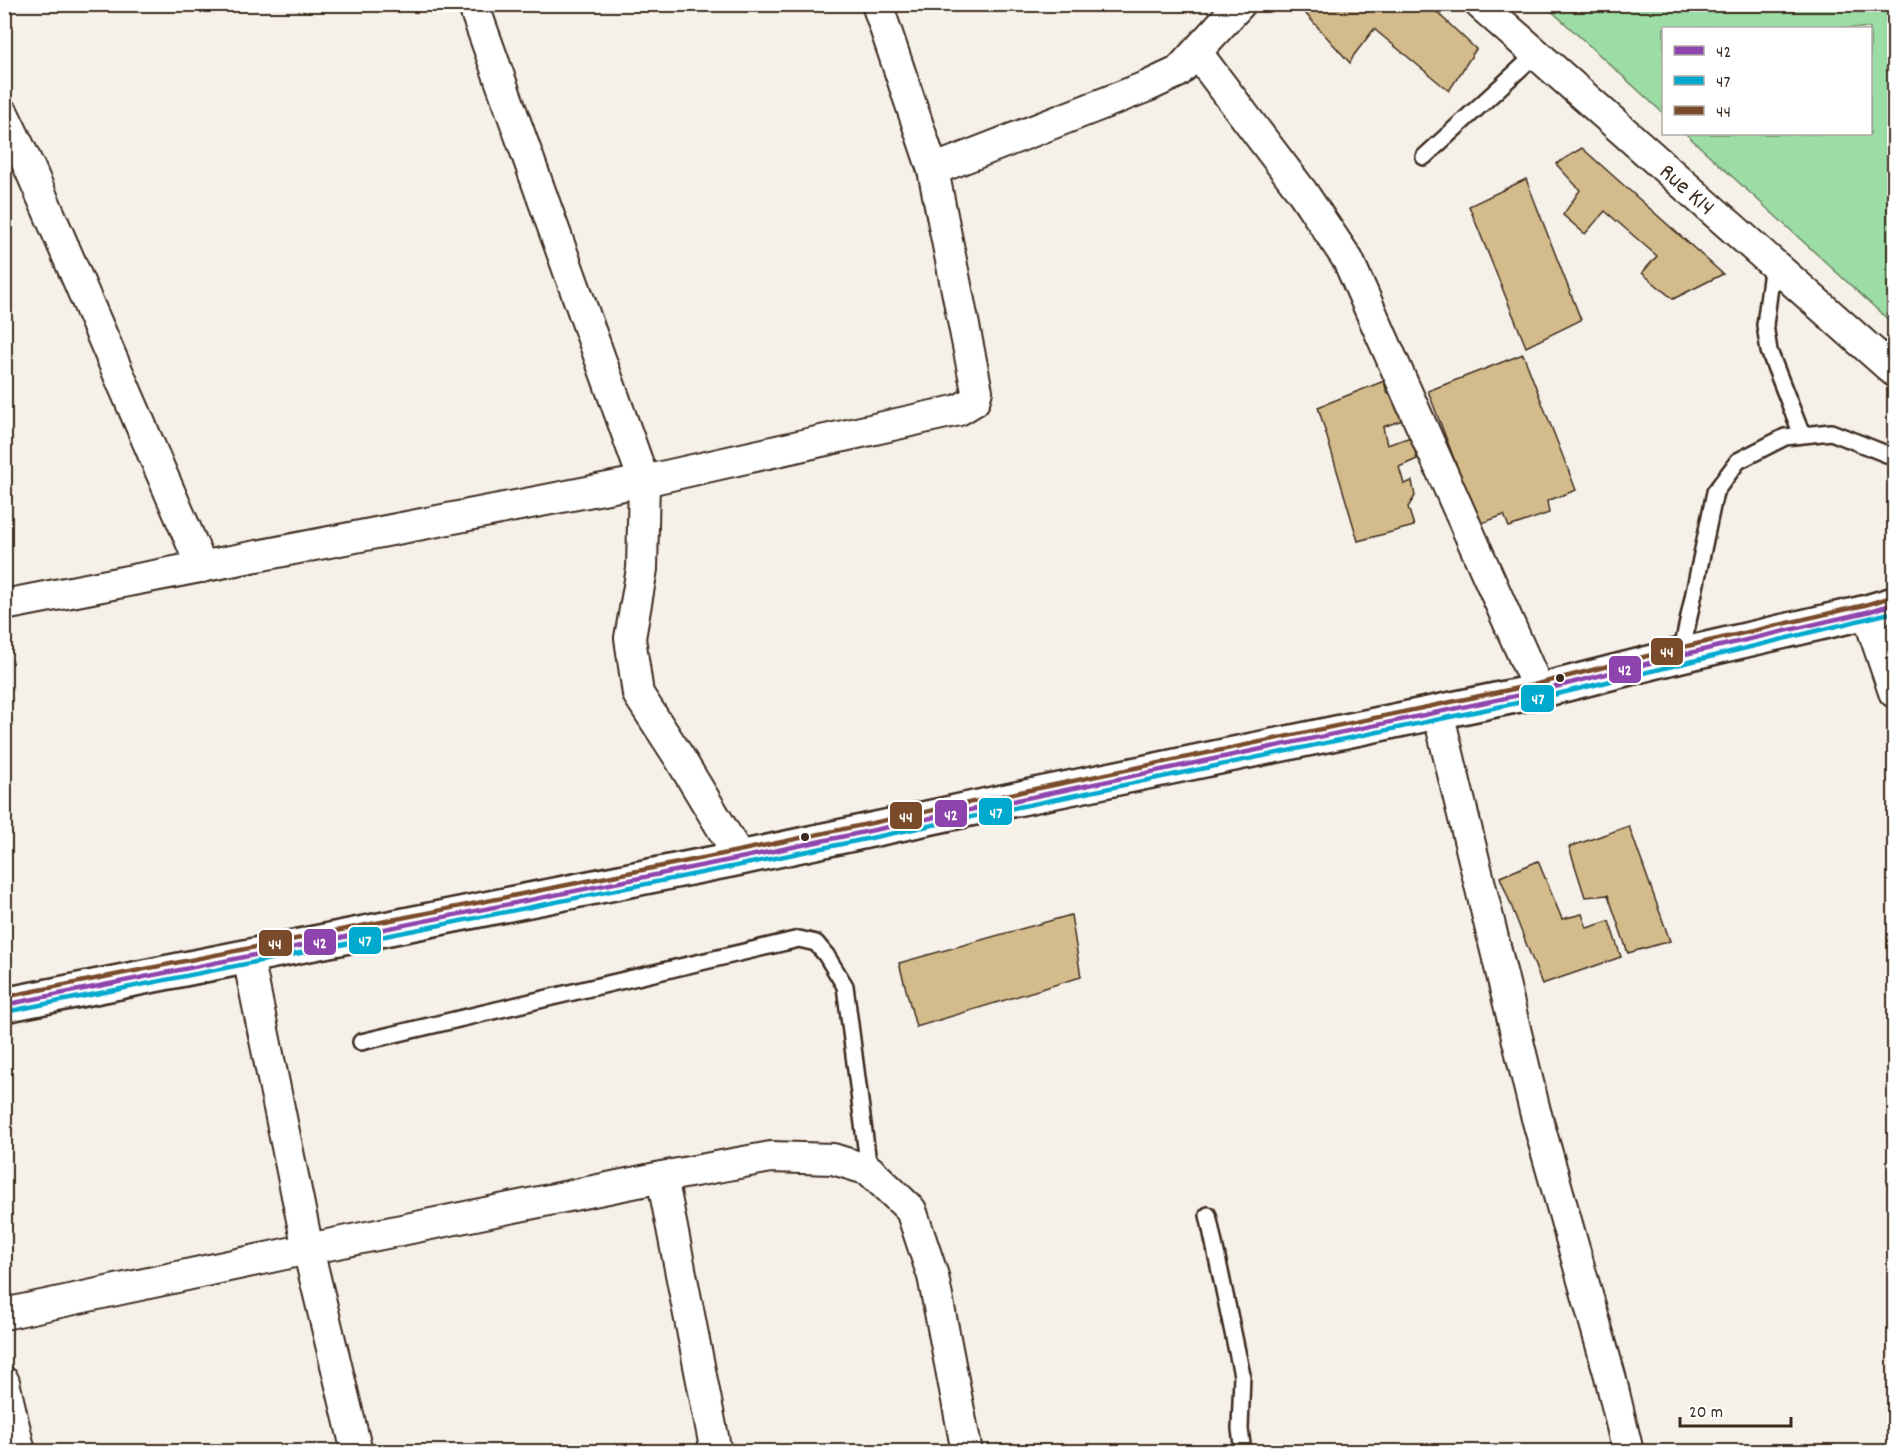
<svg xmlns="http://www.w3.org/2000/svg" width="1899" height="1456" font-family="Dekko,sans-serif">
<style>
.green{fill:#9cdda6;stroke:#6c8462;stroke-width:1.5}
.building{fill:#d4bb8b;stroke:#3b2a1e;stroke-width:1.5}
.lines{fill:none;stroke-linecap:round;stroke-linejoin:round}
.service-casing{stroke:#3b2a1e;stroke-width:20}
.minor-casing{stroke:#3b2a1e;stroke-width:34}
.tertiary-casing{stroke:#3b2a1e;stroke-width:38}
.service{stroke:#fff;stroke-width:15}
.minor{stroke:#fff;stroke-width:30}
.tertiary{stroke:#fff;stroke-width:33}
.bus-1-casing{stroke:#fff;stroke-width:9}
.bus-2-casing{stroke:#fff;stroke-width:9}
.bus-3-casing{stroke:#fff;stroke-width:9}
.bus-1{stroke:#8e44ad;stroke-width:4.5}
.bus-2{stroke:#00a9ce;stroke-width:4.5}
.bus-3{stroke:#7a4b2a;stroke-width:4.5}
.bus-dot{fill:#3b2a1e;stroke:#fff;stroke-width:2}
.labels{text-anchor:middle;stroke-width:6;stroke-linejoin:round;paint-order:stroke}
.street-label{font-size:24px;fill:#3b2a1e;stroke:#fff}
.line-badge{stroke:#fff;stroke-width:2}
.badge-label{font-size:16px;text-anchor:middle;font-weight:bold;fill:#fff}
</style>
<rect width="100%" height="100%" fill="#f6f1e8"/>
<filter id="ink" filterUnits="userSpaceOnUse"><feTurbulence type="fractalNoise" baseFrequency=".0167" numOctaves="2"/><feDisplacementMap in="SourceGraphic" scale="12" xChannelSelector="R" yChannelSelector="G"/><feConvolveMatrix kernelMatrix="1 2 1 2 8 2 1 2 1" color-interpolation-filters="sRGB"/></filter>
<g filter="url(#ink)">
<path class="green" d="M1545 5H1894V325L1686 134H1870V28H1664L1663 113Z"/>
<path class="building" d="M1297 4H1428L1476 49 1449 91 1374 29 1354 55 1350 63Z
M1582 148 1723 274 1673 299 1642 273 1657 256 1605 211 1585 234 1563 215 1580 190 1556 164Z
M1526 179 1581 320 1526 347 1469 206Z
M1523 354 1576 490 1547 501 1549 513 1509 527 1504 515 1479 524 1428 391Z
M1384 381 1387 393H1399L1405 419 1383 427 1387 445 1411 437 1417 459 1399 467 1404 484 1412 481 1415 496 1408 507 1414 526 1358 541 1318 407Z
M1629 826 1670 941 1628 953 1608 895 1585 897 1569 847Z
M1538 861 1562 919 1582 914 1587 928 1609 921 1621 957 1542 984 1500 877Z
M1071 915 1081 977 916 1027 899 963Z"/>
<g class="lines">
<defs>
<path id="service" d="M1424 157 1536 54
M1773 263 1765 325 1769 351 1802 435
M1681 655 1715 492 1738 461 1785 437 1831 432 1894 457
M361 1042 799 939 816 943 826 955 845 986 869 1170
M1208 1215 1242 1375 1240 1429 1243 1452"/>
<g id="minor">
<path d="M473 4 644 481 959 410 974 401 977 391 933 170 877 4"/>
<path id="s1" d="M1480 4 1894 371"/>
<path d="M1197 53 1303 193 1348 260 1539 691"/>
<path d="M4 115 30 169 202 567"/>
<path d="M933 170 1148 86 1178 72 1240 4"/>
<path d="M4 605 644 481 642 569 630 638 638 694 679 757 740 858"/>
<path d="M1867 612 1894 692"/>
<path d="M1438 712 1535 1111 1610 1376 1628 1452"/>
<path d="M248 957 308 1249 357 1452"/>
<path d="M662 1177 716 1452"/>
<path d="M4 1314 308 1249 662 1177 771 1157 833 1159 869 1170 911 1210 933 1276 967 1452"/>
<path d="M4 1382 20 1452"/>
</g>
<path id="tertiary" d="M4 1005 740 858 1026 797 1539 691 1681 655 1867 612 1894 604"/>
</defs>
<use href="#service" class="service-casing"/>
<use href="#minor" class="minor-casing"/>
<use href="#tertiary" class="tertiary-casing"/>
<use href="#service" class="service"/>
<use href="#minor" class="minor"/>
<use href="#tertiary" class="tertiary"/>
<defs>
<path id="bus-1" d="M4 1005 740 858 1539 691 1681 655 1867 612 1894 604"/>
<path id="bus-2" d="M5 1012 741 865 1541 698 1894 612"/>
<path id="bus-3" d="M4 997 738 851 1537 684 1679 648 1865 605 1892 597"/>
</defs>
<use href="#bus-1" class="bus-1-casing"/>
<use href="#bus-2" class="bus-2-casing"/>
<use href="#bus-3" class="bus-3-casing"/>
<use href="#bus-1" class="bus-1"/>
<use href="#bus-2" class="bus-2"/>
<use href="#bus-3" class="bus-3"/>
</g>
</g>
<g class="bus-dot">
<circle cx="1560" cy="678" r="5"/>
<circle cx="805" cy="837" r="5"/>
</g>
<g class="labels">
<g class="street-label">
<text dy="8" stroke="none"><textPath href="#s1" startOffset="278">Rue K14</textPath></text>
</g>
</g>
<g class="line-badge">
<rect x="1650" y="637" width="34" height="29" rx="6" fill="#7a4b2a"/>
<rect x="1608" y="655" width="34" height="29" rx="6" fill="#8e44ad"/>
<rect x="1520" y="684" width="35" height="29" rx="6" fill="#00a9ce"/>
<rect x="978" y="797" width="35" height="29" rx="6" fill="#00a9ce"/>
<rect x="934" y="799" width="34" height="29" rx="6" fill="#8e44ad"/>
<rect x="889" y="801" width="34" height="29" rx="6" fill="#7a4b2a"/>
<rect x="348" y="926" width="34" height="29" rx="6" fill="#00a9ce"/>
<rect x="303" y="928" width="34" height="28" rx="6" fill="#8e44ad"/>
<rect x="258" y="929" width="35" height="28" rx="6" fill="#7a4b2a"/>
</g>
<g class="badge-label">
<text x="1667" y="657">44</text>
<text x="1625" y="675">42</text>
<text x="1538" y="704">47</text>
<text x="996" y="818">47</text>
<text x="951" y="820">42</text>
<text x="906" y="822">44</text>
<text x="365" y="946">47</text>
<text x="320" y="948">42</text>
<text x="275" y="949">44</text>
</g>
<rect width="1899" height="1456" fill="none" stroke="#fff" stroke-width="24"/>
<rect x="12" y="12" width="1875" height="1432" fill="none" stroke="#3b2a1e" stroke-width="2" filter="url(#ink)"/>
<rect x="1662" y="27" width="210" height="108" fill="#ffffff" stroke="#b1aaa5" stroke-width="1.5"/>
<rect x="1674" y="46" width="30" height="9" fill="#8e44ad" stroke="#b1aaa5" stroke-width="1.5"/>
<text x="1716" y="57" font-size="18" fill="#3b2a1e">42</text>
<rect x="1674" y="76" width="30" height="9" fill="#00a9ce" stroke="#b1aaa5" stroke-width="1.5"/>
<text x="1716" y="87" font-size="18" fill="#3b2a1e">47</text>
<rect x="1674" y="106" width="30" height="9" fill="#7a4b2a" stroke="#b1aaa5" stroke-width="1.5"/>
<text x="1716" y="117" font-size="18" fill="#3b2a1e">44</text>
<path d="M1680 1417v9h111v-9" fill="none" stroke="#3b2a1e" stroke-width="3"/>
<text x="1689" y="1417" font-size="18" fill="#3b2a1e" stroke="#ffffff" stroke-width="4.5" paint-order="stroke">20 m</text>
</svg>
